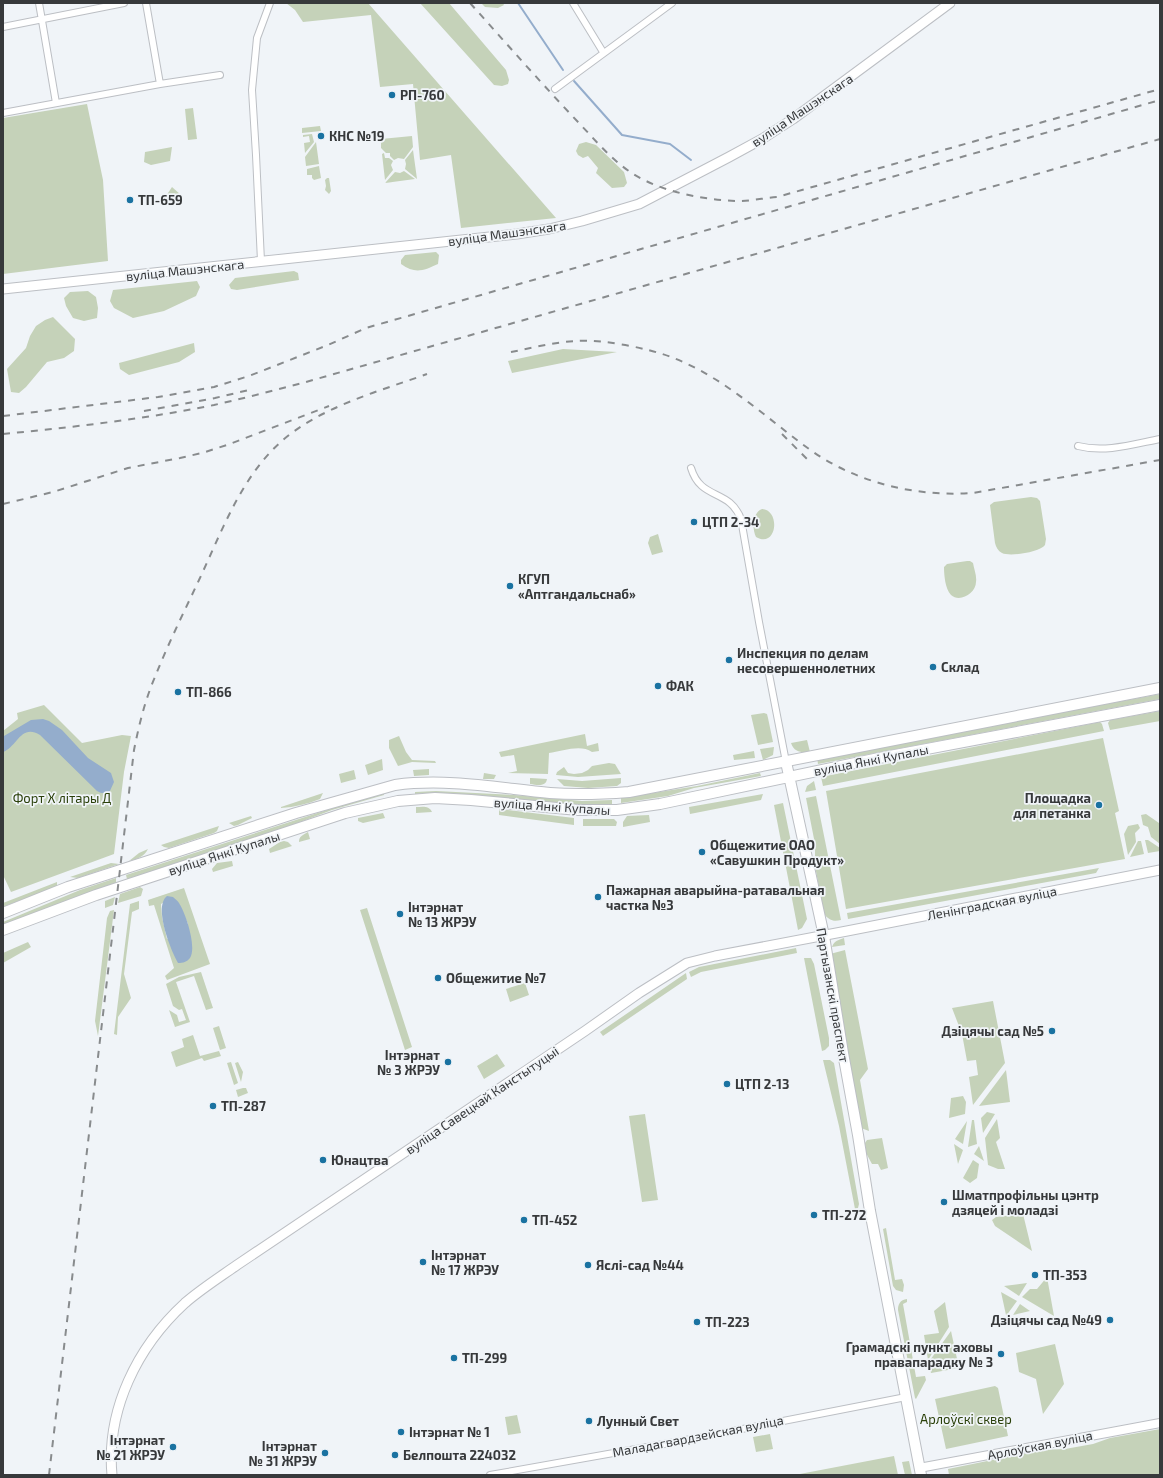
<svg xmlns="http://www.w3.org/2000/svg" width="1163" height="1478" font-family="'Exo 2',sans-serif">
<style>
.green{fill:#c5d2b9;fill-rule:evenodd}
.water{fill:#94adcc}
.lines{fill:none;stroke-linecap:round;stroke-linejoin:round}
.stream{stroke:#94adcc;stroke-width:2}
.minor-casing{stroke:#bcbfc4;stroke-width:8}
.tertiary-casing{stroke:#bcbfc4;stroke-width:10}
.secondary-casing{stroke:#bcbfc4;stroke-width:11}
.primary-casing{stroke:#bcbfc4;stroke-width:12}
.minor{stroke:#fff;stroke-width:6}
.tertiary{stroke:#fff;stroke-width:8}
.secondary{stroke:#fff;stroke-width:9}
.primary{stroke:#fff;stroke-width:10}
.rail{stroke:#888b8d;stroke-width:2;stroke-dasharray:7 7;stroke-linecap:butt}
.poi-dot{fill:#1a72a1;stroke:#f0f4f8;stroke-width:1.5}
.labels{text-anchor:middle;stroke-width:3.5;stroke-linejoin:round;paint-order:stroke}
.poi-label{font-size:13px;font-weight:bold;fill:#37393b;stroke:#f0f4f8;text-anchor:start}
.street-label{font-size:13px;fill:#37393b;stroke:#f0f4f8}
.park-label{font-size:13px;fill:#2a4009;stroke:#f0f4f8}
</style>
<rect width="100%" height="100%" fill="#f0f4f8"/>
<path class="green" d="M286 3H368L556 218 461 228 451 155 420 160 413 84 380 87 371 15 303 22 295 10Z
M420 3H449L506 70 509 80 508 84 502 86 494 85Z
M481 3H503L504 5 498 8 485 7Z
M87 104 103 180 108 261 3 274V118Z
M193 108 197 139 188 140 185 109Z
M320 126 321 131 302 133V128Z
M312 134 314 142 305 153 304 143 310 142 309 136 303 137V135Z
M412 136 413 147 404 159 398 158 394 160 390 156V153H386L381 148V139Z
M316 142 319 164 306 166 305 157Z
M586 142 596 145 624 172 627 183 624 187 612 188 596 173 598 168 588 156 583 158 578 155 576 151 579 144Z
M172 147 170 161 151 165 144 162 145 152Z
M413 150 417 179 405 169 406 164 405 160Z
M384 153 385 158H389L393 161 391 165 393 170 385 180 382 154Z
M319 166 321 178 314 180 312 178V175H307V169Z
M404 171 415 179 385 183 395 172 400 173Z
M327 178H329L331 191 329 194 325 190 326 186 325 180Z
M172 187 181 195 166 196Z
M436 252 439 255 438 264C423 271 415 274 401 264V260L405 255Z
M294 271 298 273 299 280 237 290 231 289 229 285 235 278Z
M197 281 200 287 196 296 164 311 133 318 114 308 110 301 113 290Z
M88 291 96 297 98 308 97 318 84 321 73 318 66 306 64 298 70 292Z
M53 317 75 339 74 351 64 358 47 362 26 387 19 393 11 392 7 369 26 348 30 336 36 326 45 320Z
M194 343 195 352 179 362 129 375 120 369 119 363Z
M563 349 617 352 512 373 508 361Z
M1031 497 1037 498 1040 501 1046 539 1045 545C1040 552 1010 557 1002 553 998 551 996 547 995 543L990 505 994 502Z
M762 509C781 510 777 549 756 537 752 529 752 513 762 509Z
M658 534 663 552 652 555 648 543 650 537Z
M967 561H970L973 563C974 569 977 576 976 582 976 593 960 603 951 595 945 589 944 574 944 567L947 564Z
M1160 694V699L818 764 817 758Z
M44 705 82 743 122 735 131 736 124 772 114 854 11 892 3 875V731L18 719 17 713Z
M1160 711V721L1110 730 1108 723 1110 720Z
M764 713 767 714 768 718 773 742 758 745 751 715Z
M1100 722 1102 724 1104 731 823 786 821 777Z
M585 734 587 746 598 743 599 751 592 752C581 744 562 751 549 753L548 774 508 773 517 771 514 755 501 757 499 752Z
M399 736 406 752 412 760 435 761 436 763 412 762 398 766 389 748V740Z
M1103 738 1119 811 1115 813 1125 859 846 909 826 791Z
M807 740 810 752C801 753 794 752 791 743Z
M774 747 773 755 763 760 760 749Z
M754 751 755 758 734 760 733 755Z
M382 759 383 770 368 775 365 765Z
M609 763 615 764 621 774 578 777 556 775 557 772 564 767 568 773 574 774 582 773 588 770 592 766Z
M429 769V775L414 776 413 770Z
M354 770 356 779 341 783 339 774Z
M484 773 496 775 494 779H483Z
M760 773 761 776 694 788 668 796 621 803V798L697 786Z
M530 778H531L547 779C546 787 537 785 530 784Z
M621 778V783L617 786 588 788 564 786 557 779 582 781Z
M814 781 816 790 805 792 807 786Z
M436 791 514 795 582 801 612 800V804C546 809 481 789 415 794V792Z
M323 793 320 799C307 804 295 807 281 808V807Z
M384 793V795L332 810 287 827 127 879 126 875 333 808Z
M763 794 761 800 690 814 689 807Z
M816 796 841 920C833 922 829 920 824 914L815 866V844L806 798Z
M783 803 807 919 802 928 798 930 774 805Z
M416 807C422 807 429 805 432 812L416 813Z
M499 809 574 818V825L499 815Z
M383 813 385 818 363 823 358 821V818Z
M1146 814 1159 823 1160 844 1151 837 1148 827 1143 825 1141 815Z
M649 815 650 822 623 827V822L627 816Z
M251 816 252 818 238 825 234 826 229 823Z
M583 819H614L617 822 616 826H583Z
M1138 824 1140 828 1135 833 1136 842 1128 855 1124 834 1128 826Z
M219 826 217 831 214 833 169 848 164 847 161 845Z
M308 832 310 839 299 842C299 836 303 835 308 832Z
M1145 840H1148L1160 848V851L1148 853Z
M284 841 288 842 292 846 270 853 269 849 280 842Z
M1138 841H1141L1144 854 1130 857Z
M148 849C144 857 137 859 129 861L139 853Z
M232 861 233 866 213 872 212 869 217 863Z
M111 863 119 864 78 878 70 877Z
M1099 868 1096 873 848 919 847 913Z
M116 878V883L3 925V922L80 890Z
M57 882V886L3 907V903Z
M140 887 143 889 141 896 118 903 120 894Z
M184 888 210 964 167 980 165 976 174 968 154 905 149 906 148 900ZM172 897 179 904 188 924 167 939 162 917 161 904Z
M115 897 113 905 105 908V901Z
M139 901V909L132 912 124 974 131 998 118 1017 117 1035 114 1034 130 904Z
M367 908 412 1047 405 1050 360 910Z
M114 910 98 1036 95 1021 107 918 110 911Z
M844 938 845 945 832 947C834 941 838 940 844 938Z
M28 942 31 947 3 963V953Z
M796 948 797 953 701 972 691 977 689 972 699 967Z
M845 950 868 1069 860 1080 869 1131 861 1128 830 954Z
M804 958H811L814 964 829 1038V1046L825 1050 822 1051Z
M201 972 213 1008 206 1010 194 976 176 982 190 1022 175 1027 169 1010 177 1015 179 1022 186 1020 182 1009 179 1010 173 1006 166 984 179 977Z
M686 973 687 979 603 1036 600 1032Z
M525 983 529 995 510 1002 506 989Z
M993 1001 1005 1063 973 1105 969 1077 978 1075 976 1060 967 1061 962 1034 952 1008Z
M219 1026 226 1048 220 1050 213 1028Z
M193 1035 200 1056 219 1051 221 1056 204 1061 202 1058 176 1067 171 1052 184 1047 182 1039Z
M497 1054 505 1066 484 1079 477 1066Z
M823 1060H830L834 1063 859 1204 858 1208 855 1209 839 1126Z
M231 1062 238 1083 234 1085 227 1063Z
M238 1062 243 1072 241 1082 235 1063Z
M1006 1070 1010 1102 979 1106Z
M243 1088H246L248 1093 238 1097 236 1090Z
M963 1096 966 1102 965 1114 949 1118 951 1098Z
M987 1112 995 1114 983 1133 981 1118Z
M645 1114 658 1200 642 1202 629 1116Z
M997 1119 1000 1138 996 1142 1005 1169H998L988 1165 985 1138Z
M972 1120H974L977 1144 968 1147Z
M967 1121 963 1144 955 1139Z
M882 1138 888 1168 881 1170 878 1164H872L866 1153 865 1143 867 1140Z
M954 1144 963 1150 958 1164Z
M979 1146 984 1161 974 1154Z
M973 1160 979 1164 977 1178 970 1183 963 1178Z
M1023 1214 1032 1251 995 1226 992 1220 996 1217Z
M886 1228 895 1280 902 1279 904 1285 903 1292 896 1290 893 1286 883 1229Z
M1047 1277 1054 1316 1022 1297 1030 1289H1037Z
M1027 1283 1019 1296 1004 1286Z
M1001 1292 1017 1301 1006 1316V1315Z
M907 1299V1302L903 1304 916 1377 925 1376 926 1380 916 1399 915 1398 898 1310C898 1304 900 1300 907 1299Z
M945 1302 949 1327 928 1360 924 1335 939 1333 934 1311Z
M1020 1304 1030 1311 1013 1315Z
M951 1331 959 1368 931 1373 928 1363Z
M1055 1344 1064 1384 1043 1414 1036 1379 1019 1372 1016 1353Z
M995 1386 998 1388 1008 1436 946 1449 935 1399Z
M517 1415 521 1433 508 1435 505 1417Z
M1160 1429V1475H949L948 1469 1042 1450 1065 1449 1093 1444 1110 1438Z
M770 1434 773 1449 756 1452 753 1437Z
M894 1456 898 1475H795L805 1473Z
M909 1461 912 1475H905L902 1462Z"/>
<path class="water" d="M43 719 49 721 62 730 88 758 111 773 114 782 109 793H101L97 791 40 735C21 723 17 747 3 752V737L4 736 31 720Z
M167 896 173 897C175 899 178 901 179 903 186 914 197 947 190 958 187 962 183 963 178 963 171 951 153 907 167 896Z"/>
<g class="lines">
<path class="stream" d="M518 3 563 70
M574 81 622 135 670 144 691 160"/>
<defs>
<path id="minor" d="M39 3 56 103
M146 3 160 84
M573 3 603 52
M3 27 124 3
M555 89 672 3
M3 113 160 84 220 75
M261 261 256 155 252 90 257 38 270 3
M1078 446C1105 453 1134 444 1160 439
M691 468C701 501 729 488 741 519L759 622 786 762
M490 1475 681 1441 906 1397"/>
<path id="tertiary" d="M919 1468 1160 1423"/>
<path id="secondary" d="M3 289 517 234 549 229 582 221 639 204 729 157 762 139 793 119 950 3
M112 1475C106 1410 137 1347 185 1303 201 1289 220 1277 237 1265L585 1031 639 993 687 963 715 956 847 931 1160 870"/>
<path id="primary" d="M786 762 824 936 843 1053 858 1135 870 1211 921 1475
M3 913 68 887 296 813 395 785C447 778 498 788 550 793 576 795 603 794 629 792L1160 688
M3 930 96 895 345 813 398 801 435 798 471 800 578 810H617L660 804 879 758 1160 705"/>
</defs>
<use href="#minor" class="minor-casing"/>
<use href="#tertiary" class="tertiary-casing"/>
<use href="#secondary" class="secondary-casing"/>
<use href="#primary" class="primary-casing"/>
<use href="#minor" class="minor"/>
<use href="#tertiary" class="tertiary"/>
<use href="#secondary" class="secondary"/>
<use href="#primary" class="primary"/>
<path class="rail" d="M470 3C506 43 541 83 578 122 599 144 618 168 646 181 674 194 707 200 738 201 751 201 764 198 777 197L1160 89
M511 352C532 348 554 342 576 341 602 339 647 348 671 357 724 377 765 417 809 449 856 483 916 497 973 493L1160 460
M144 411 215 398 253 389
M3 416 158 397 214 387 249 376 328 345 366 328 1160 100
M3 434C74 427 145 419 214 405 245 398 276 390 306 382L1160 139
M782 434 809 461
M3 504 53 492 128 468 180 458 202 453 227 445 329 406
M49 1475 134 750C139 725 145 700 155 677 168 644 184 612 199 580 223 529 243 471 289 435 330 404 380 391 427 374"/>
</g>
<g class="poi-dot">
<circle cx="392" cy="95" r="4"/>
<circle cx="321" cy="136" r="4"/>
<circle cx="130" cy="200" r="4"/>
<circle cx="694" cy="522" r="4"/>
<circle cx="510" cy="586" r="4"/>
<circle cx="729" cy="660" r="4"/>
<circle cx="933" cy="667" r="4"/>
<circle cx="658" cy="686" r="4"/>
<circle cx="178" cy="692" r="4"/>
<circle cx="1099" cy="805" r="4"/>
<circle cx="702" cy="852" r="4"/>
<circle cx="598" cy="897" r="4"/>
<circle cx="400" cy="914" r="4"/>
<circle cx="438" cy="978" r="4"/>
<circle cx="1052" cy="1031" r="4"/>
<circle cx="448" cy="1062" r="4"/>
<circle cx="727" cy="1084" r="4"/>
<circle cx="213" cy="1106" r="4"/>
<circle cx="323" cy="1160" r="4"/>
<circle cx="944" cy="1202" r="4"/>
<circle cx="814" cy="1215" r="4"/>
<circle cx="524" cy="1220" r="4"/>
<circle cx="423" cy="1262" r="4"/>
<circle cx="588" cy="1265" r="4"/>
<circle cx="1035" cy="1275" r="4"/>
<circle cx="1110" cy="1320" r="4"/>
<circle cx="697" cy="1322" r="4"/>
<circle cx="1001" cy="1354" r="4"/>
<circle cx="454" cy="1358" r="4"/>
<circle cx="589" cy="1421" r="4"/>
<circle cx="401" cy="1432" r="4"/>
<circle cx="173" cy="1447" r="4"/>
<circle cx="325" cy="1453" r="4"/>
<circle cx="395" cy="1455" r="4"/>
</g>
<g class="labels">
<g class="poi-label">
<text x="400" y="100">РП-760</text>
<text x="329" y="141">КНС №19</text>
<text x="138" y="205">ТП-659</text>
<text x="702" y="527">ЦТП 2-34</text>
<text x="518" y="584">КГУП<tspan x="518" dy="15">«Аптгандальснаб»</tspan></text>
<text x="737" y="658">Инспекция по делам<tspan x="737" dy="15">несовершеннолетних</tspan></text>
<text x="941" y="672">Склад</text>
<text x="666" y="691">ФАК</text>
<text x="186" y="697">ТП-866</text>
<text x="1091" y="803" text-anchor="end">Площадка<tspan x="1091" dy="15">для петанка</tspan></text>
<text x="710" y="850">Общежитие ОАО<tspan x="710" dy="15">«Савушкин Продукт»</tspan></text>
<text x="606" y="895">Пажарная аварыйна-ратавальная<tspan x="606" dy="15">частка №3</tspan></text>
<text x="408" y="912">Інтэрнат<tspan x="408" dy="15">№ 13 ЖРЭУ</tspan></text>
<text x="446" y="983">Общежитие №7</text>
<text x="1044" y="1036" text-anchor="end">Дзіцячы сад №5</text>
<text x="440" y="1060" text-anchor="end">Інтэрнат<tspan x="440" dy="15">№ 3 ЖРЭУ</tspan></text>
<text x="735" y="1089">ЦТП 2-13</text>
<text x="221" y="1111">ТП-287</text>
<text x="331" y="1165">Юнацтва</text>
<text x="952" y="1200">Шматпрофільны цэнтр<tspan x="952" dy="15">дзяцей і моладзі</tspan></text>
<text x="822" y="1220">ТП-272</text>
<text x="532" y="1225">ТП-452</text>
<text x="431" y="1260">Інтэрнат<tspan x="431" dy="15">№ 17 ЖРЭУ</tspan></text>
<text x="596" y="1270">Яслі-сад №44</text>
<text x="1043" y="1280">ТП-353</text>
<text x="1102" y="1325" text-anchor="end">Дзіцячы сад №49</text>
<text x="705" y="1327">ТП-223</text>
<text x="993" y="1352" text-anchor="end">Грамадскі пункт аховы<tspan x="993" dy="15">правапарадку № 3</tspan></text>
<text x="462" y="1363">ТП-299</text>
<text x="597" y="1426">Лунный Свет</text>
<text x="409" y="1437">Інтэрнат № 1</text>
<text x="165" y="1445" text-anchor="end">Інтэрнат<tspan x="165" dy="15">№ 21 ЖРЭУ</tspan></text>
<text x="317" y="1451" text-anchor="end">Інтэрнат<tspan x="317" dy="15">№ 31 ЖРЭУ</tspan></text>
<text x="403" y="1460">Белпошта 224032</text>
</g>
<g class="street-label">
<text transform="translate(802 110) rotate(-34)" y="5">вуліца Машэнскага</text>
<text transform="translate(507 233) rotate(-8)" y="5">вуліца Машэнскага</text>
<text transform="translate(185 270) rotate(-6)" y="5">вуліца Машэнскага</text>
<text transform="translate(871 760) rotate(-11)" y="5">вуліца Янкі Купалы</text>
<text transform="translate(552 806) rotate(4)" y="5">вуліца Янкі Купалы</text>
<text transform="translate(224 853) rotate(-18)" y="5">вуліца Янкі Купалы</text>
<text transform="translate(992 903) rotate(-11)" y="5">Ленінградская вуліца</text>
<text transform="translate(833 995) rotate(80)" y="5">Партызанскі праспект</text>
<text transform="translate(482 1100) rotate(-34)" y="5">вуліца Савецкай Канстытуцыі</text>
<text transform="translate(698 1436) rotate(-11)" y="5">Маладагвардзейская вуліца</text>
<text transform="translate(1040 1445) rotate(-11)" y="5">Арлоўская вуліца</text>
</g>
<g class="park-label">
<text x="62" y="803">Форт X літары Д</text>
<text x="966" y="1424">Арлоўскі сквер</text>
</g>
</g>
<rect width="1163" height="1478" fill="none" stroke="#37393b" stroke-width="8"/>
</svg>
